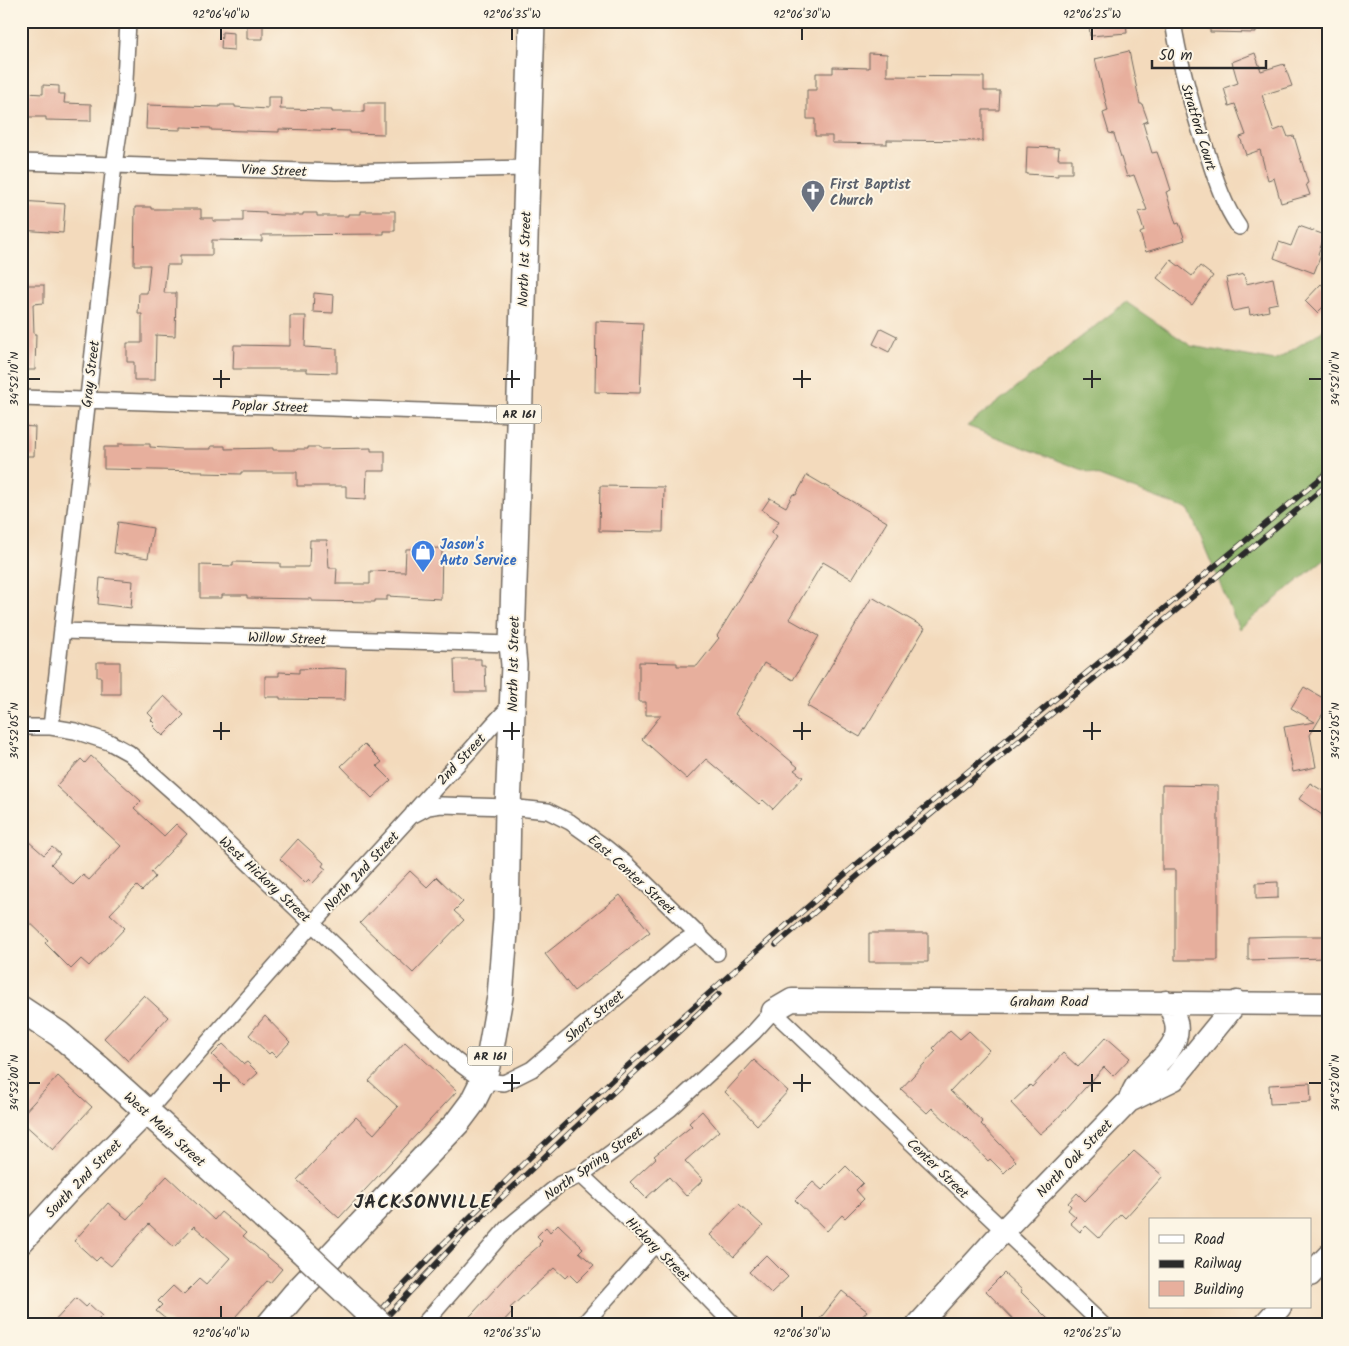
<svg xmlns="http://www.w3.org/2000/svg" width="1349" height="1346" font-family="Kalam,sans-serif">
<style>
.forest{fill:#8cb267;stroke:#5c6e49}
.building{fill:#e7af9d}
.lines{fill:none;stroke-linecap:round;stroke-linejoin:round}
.street-casing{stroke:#71685e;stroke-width:18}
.secondary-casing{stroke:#71685e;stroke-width:25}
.primary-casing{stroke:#71685e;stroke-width:28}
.street{stroke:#fff;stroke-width:15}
.secondary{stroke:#fff;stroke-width:22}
.primary{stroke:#fff;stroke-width:25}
.rail-casing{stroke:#2b2b2b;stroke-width:5.5}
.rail{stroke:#fcf5e5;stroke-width:4;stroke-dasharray:11;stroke-linecap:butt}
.primary-bridge-casing{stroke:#71685e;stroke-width:28;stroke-linecap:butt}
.primary-bridge{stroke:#fff;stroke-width:25}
.ticks{fill:none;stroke:#2b2b2b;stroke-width:2}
.labels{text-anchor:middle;stroke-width:4;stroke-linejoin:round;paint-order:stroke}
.shield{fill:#fcf5e5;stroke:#6a6863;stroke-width:1}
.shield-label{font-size:12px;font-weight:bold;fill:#2b2b2b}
.street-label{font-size:14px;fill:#2b2b2b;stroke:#fcf5e5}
.worship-label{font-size:14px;font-weight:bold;fill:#5b616d;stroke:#fcf5e5;text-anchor:start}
.shop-label{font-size:14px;font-weight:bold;fill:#366cbe;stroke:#fcf5e5;text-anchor:start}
.district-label{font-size:19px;font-weight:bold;letter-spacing:1px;fill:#2b2b2b;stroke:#fcf5e5}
.neatline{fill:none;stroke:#2b2b2b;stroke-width:2}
.ticks-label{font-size:12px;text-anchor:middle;fill:#2b2b2b}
</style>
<rect width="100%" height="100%" fill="#fcf5e5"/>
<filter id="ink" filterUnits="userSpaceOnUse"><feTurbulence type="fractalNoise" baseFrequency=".02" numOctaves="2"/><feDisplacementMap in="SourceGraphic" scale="10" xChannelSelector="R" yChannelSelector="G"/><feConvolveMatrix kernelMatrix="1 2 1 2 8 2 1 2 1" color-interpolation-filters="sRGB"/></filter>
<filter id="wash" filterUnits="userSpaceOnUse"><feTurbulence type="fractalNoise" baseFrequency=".0096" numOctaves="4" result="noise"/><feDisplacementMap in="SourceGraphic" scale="20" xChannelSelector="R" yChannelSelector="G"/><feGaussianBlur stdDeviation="1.12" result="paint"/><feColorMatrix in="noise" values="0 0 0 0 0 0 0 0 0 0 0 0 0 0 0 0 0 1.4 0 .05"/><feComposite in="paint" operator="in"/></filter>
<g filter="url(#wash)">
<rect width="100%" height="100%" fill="#f3dabc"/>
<path class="forest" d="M1126 302 1191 346 1275 361 1328 327V556L1239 629 1189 510 967 426Z"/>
<g id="blocks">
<path class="building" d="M247 21H263V39H247Z
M1089 21H1126L1127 33 1090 36Z
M1210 21H1256V33L1210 32Z
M222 32 234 33V50L221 49Z
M1129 51 1140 104H1142L1148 121 1143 123 1152 153 1157 152 1163 169 1164 168 1171 190 1166 192 1176 224 1179 223 1185 240 1146 252 1140 233 1144 231 1138 212 1147 210 1134 175 1127 177 1114 134 1109 133 1103 113 1108 111 1095 59Z
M869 53 887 54V76L984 77V91H1000L999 110H983V141L887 140V144L832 143V136H815V119H807V90H816V73H833V67L869 68Z
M1255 53 1261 71 1284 64 1292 86 1262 95 1274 131 1284 127 1288 137 1294 136 1308 183 1306 184 1310 195 1281 203 1274 178 1268 180 1260 150 1246 155 1240 137 1246 135 1235 104 1229 106 1224 88 1238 83 1232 62Z
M43 85 59 86V94H65L64 103 91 104V121L46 120V117H26V93L43 94Z
M268 97H281L280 109 332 110V112H364V103H384V134L350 133V131L314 130 279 129V132L211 130V128L181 127V130L146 129 147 105 220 107V105H235V107L268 109Z
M1027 147 1059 148 1058 159H1072V173H1058V176L1026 174Z
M21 201 65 204 63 233 21 230Z
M135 207H151V209H201V218H213V221H243V211L266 212V214L280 215H303V213H317V216H348V214H361V211H395V231H384V234L262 235V241L212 240V255H180V265H167L164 293H176L175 336 156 335 155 380H134V362H127V343H142V314H138L139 293H147L150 265H134Z
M1299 226 1325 235 1318 254 1321 255 1314 273 1274 258 1279 242 1291 246Z
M1171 260 1192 276 1200 266 1213 276 1192 305 1157 278Z
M1244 274 1246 284 1273 278 1278 303 1268 305 1269 311 1250 315 1249 308 1233 311 1226 278Z
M1321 284 1328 290V302L1317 313 1305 301Z
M21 285H44V303L33 304 34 334H36L35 370H21Z
M314 293 334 295 333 313 313 312Z
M290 316H306L305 347 337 349V373L307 372V369H233L234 345 290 346Z
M596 321 643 323 640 393 595 392Z
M881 328 897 336 889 352 873 344Z
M21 426 35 427 34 456H21Z
M118 444H150V447L181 449H211V446H225V449L273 448V450H297V449H308V447H319V449L371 448V451H385V471H367L366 499 346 498V486H297V472H241V474L202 473V471L104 469V447H118Z
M807 475 887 522 852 579 823 562 789 619 819 636 793 680 764 663 735 714 798 767 794 770 803 777 773 809 763 800 759 804 706 759 687 779 642 739 661 715H646V702H639V662L677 663V666H697L719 638 717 636 777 537 771 533 779 521 762 510 770 498 786 507 793 494 796 495Z
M600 486 664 487 663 532 599 531Z
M118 522 153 528 148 558 114 553Z
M310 540H327L329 568H337L336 584H370V571L405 572 406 549 442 548 441 599 387 596V600H375V602L312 601V599L247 598V595H222V598H200V565L233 566V562L280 563V567H309Z
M100 578 133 581 131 608 98 604Z
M872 597 925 628 860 737 807 706Z
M454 659H481V665H485L486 692H455Z
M97 662H120V694H101V677H97Z
M332 668 346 669 345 700 280 699V697H265V676H279V672L299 673V669Z
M1304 687 1328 701V705L1310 735 1316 767 1293 772 1284 727 1315 722 1291 708Z
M164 696 184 715 163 736 153 726 155 724 151 720 153 718 148 713Z
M364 744 382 762 377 766 391 780 372 798 341 766Z
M91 756 141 801 134 808 164 836 176 824 187 834 151 872 155 877 142 891 137 886 110 914 125 928 89 966 81 959 71 969 45 943 48 940 21 914V849L28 841 44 855 52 847 60 854 51 864 73 885 83 875 89 880 121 846 56 786 81 759 85 763Z
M1310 783 1328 794V819L1299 799Z
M1162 785 1218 786V960H1175V870H1162Z
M298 839 324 863 322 866 326 869 313 883 309 879 305 883 280 859Z
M410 871 427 887 437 877 463 902 454 911 464 920 413 973 360 923Z
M1278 882V898L1256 899V883Z
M620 895 650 932 574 991 545 954Z
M869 933H928V962H869Z
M1283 936H1325L1326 958 1248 960V937Z
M144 995 168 1017 128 1061 104 1038Z
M265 1016 290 1042 276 1057 271 1052 269 1054 249 1035Z
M950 1030 960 1039 969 1031 989 1050 950 1091 983 1122 981 1124 1016 1161 1004 1173 990 1159 988 1161 967 1139 966 1140 932 1108 927 1113 901 1089 936 1051 933 1048Z
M1106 1037 1130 1058 1113 1076 1104 1067 1055 1121 1040 1134 1011 1103 1030 1085 1032 1087 1063 1053 1078 1067Z
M405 1042 457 1091 339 1218 297 1180 356 1117 374 1134 398 1107 369 1081Z
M223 1044 244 1064 247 1062 258 1073 244 1086 212 1055Z
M754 1060 788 1091 757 1125 725 1092Z
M58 1076 92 1107 53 1150 21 1121V1116Z
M1310 1083 1311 1102 1270 1104 1269 1085Z
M702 1111 719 1131 685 1161 703 1180 686 1196 669 1177 646 1198 630 1182 656 1158 654 1156 692 1126 689 1123Z
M1134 1151 1163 1176 1125 1218 1121 1214 1099 1238 1086 1226 1080 1232 1070 1223 1076 1217 1068 1210 1071 1206 1068 1203 1077 1193 1085 1201Z
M846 1166 863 1183 856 1190 864 1199 845 1218 842 1215 827 1231 795 1200 813 1182 822 1190Z
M167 1176 214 1220 221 1212 246 1233 243 1236 282 1269 270 1283 267 1281 228 1325H173L156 1311 162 1305 158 1301 173 1286 183 1295 199 1279 206 1285 230 1258 194 1226 174 1247 149 1224 111 1266 100 1257 96 1261 74 1241 108 1203 127 1219Z
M739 1204 763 1226 734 1257 710 1235Z
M558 1224 583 1248 579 1252 594 1265 577 1282 569 1274 565 1278 554 1268 510 1308 513 1311 500 1325H462L518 1264 540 1245 539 1244 542 1241 537 1236 546 1227 550 1232Z
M766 1255 788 1277 771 1293 749 1272Z
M1004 1273 1022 1290 1021 1292 1054 1325H1019L986 1291Z
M842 1291 867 1311 855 1325H815Z
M76 1298 86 1307 89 1304 102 1316 93 1325H51Z"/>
</g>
</g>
<g filter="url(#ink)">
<use href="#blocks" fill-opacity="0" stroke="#71685e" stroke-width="1"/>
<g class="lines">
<defs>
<path id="street" d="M1173 21C1179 63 1191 103 1204 143 1214 173 1221 201 1239 227
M21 162 336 172 527 168
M21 398 519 414
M62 631 512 644
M21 727H51L75 731 109 742 129 753 190 807 455 1060 483 1081 504 1083 532 1069 680 944 698 933
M51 727 114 165 124 100 128 21
M413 813C430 793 448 774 466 755 482 738 496 719 513 704
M146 1113 313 923 411 816 428 807 441 805 508 807 548 811 570 822 605 847 626 864 717 953
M581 1175 655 1244 734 1325
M423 1325 508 1227 560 1184 581 1175 670 1109 754 1032 773 1011 1103 1325
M583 1325 655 1244"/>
<path id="secondary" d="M773 1011 792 1000 1328 1004
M1130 1099C1132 1094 1134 1089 1137 1085 1159 1057 1195 1041 1166 1002
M21 1243 69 1191 146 1113
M1310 1275 1328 1256
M918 1325 1004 1230 1129 1101 1174 1079 1237 1002
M1264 1325 1280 1307"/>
<path id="primary" d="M21 1009 59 1034 100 1069 305 1254
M269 1325 295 1294 457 1123 472 1103 483 1081 490 1054 500 997 506 919 508 807 514 665 512 644 532 21"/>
</defs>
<use href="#street" class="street-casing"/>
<use href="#secondary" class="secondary-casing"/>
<use href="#primary" class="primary-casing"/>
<use href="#street" class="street"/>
<use href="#secondary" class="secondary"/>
<use href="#primary" class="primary"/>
<defs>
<path id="rail" d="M776 945C959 789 1144 638 1328 484
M366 1325 438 1249 525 1162 615 1077 735 970 858 863 1328 472
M379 1325 467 1231 563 1139 719 994"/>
</defs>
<use href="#rail" class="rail-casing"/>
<use href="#rail" class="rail"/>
<defs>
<path id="primary-bridge" d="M305 1254 381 1325"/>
</defs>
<use href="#primary-bridge" class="primary-bridge-casing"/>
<use href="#primary-bridge" class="primary-bridge"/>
</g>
</g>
<path class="ticks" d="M221 28V40M512 28V40M802 28V40M1092 28V40M221 370V388M512 370V388M802 370V388M1092 370V388M28 379H40M213 379H230M503 379H520M793 379H811M1083 379H1101M1309 379H1322M221 722V740M512 722V740M802 722V740M1092 722V740M28 731H40M213 731H230M503 731H520M793 731H811M1083 731H1101M1309 731H1322M221 1074V1092M512 1074V1092M802 1074V1092M1092 1074V1092M28 1083H40M213 1083H230M503 1083H520M793 1083H811M1083 1083H1101M1309 1083H1322M221 1306V1318M512 1306V1318M802 1306V1318M1092 1306V1318"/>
<defs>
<symbol id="church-pin" viewBox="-11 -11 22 30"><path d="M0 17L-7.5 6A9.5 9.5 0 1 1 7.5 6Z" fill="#6b7280" stroke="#fcf5e5"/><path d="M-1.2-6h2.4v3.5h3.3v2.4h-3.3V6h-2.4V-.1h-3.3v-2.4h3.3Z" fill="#fff"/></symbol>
<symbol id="shop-pin" viewBox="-11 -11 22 30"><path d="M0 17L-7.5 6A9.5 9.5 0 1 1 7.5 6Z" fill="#3f7fe0" stroke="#fcf5e5"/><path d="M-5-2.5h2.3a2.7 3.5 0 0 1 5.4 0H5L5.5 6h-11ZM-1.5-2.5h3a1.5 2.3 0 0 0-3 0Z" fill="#fff"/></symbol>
</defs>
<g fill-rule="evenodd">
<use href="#church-pin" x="799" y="178" width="28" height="38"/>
<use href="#shop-pin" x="409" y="538" width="28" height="38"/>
</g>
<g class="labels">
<g class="shield">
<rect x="496.5" y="404.5" width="45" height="19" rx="4"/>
<rect x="467.5" y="1046.5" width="45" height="19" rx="4"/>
</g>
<g class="shield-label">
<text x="519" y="418">AR 161</text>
<text x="490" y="1060">AR 161</text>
</g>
<g class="street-label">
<text transform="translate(1199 127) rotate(73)" y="5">Stratford Court</text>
<text transform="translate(274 170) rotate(2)" y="5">Vine Street</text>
<text transform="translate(524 259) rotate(-88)" y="5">North 1st Street</text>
<text transform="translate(90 374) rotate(-83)" y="5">Gray Street</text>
<text transform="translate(270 406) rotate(2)" y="5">Poplar Street</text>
<text transform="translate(287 638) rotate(2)" y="5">Willow Street</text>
<text transform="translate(513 664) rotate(-89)" y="5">North 1st Street</text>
<text transform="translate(461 759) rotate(-47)" y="5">2nd Street</text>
<text transform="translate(361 871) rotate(-47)" y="5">North 2nd Street</text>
<text transform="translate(632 874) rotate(42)" y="5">East Center Street</text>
<text transform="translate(265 879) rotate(43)" y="5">West Hickory Street</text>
<text x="1049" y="1006">Graham Road</text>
<text transform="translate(594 1016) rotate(-40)" y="5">Short Street</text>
<text transform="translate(165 1129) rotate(42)" y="5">West Main Street</text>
<text transform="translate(1074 1158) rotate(-46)" y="5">North Oak Street</text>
<text transform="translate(593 1163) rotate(-35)" y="5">North Spring Street</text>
<text transform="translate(938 1168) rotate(44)" y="5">Center Street</text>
<text transform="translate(83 1178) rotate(-46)" y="5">South 2nd Street</text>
<text transform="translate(658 1249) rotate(45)" y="5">Hickory Street</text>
</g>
<g class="worship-label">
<text x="830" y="189">First Baptist<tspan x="830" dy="16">Church</tspan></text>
</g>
<g class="shop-label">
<text x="440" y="549">Jason's<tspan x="440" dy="16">Auto Service</tspan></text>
</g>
<g class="district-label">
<text x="423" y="1208">JACKSONVILLE</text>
</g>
</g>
<rect width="1349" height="1346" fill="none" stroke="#fcf5e5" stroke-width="55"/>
<rect x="1149" y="1218" width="162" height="90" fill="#fcf5e5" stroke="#a8a49b"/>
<rect x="1159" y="1235" width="25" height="8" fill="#ffffff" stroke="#a8a49b"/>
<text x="1194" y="1244" font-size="15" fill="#2b2b2b">Road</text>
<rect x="1159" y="1260" width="25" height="8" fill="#2b2b2b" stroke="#a8a49b"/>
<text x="1194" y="1268" font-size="15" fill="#2b2b2b">Railway</text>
<rect x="1159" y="1281" width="25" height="15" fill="#e7af9d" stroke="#a8a49b"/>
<text x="1194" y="1294" font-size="15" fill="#2b2b2b">Building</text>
<path d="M1152 60v8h114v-8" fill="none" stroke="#2b2b2b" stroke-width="2.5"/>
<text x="1159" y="60" font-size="15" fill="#2b2b2b" stroke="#fcf5e5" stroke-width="4" paint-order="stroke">50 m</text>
<rect x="28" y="28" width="1294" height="1290" class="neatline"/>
<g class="ticks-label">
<text x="221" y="18">92°06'40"W</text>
<text x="512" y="18">92°06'35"W</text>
<text x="802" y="18">92°06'30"W</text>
<text x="1092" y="18">92°06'25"W</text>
<text transform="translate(14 379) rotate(-90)" y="4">34°52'10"N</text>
<text transform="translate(1335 379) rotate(-90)" y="4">34°52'10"N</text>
<text transform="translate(14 731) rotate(-90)" y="4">34°52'05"N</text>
<text transform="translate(1335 731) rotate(-90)" y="4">34°52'05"N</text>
<text transform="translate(14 1083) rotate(-90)" y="4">34°52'00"N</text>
<text transform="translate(1335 1083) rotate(-90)" y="4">34°52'00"N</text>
<text x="221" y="1337">92°06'40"W</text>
<text x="512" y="1337">92°06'35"W</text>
<text x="802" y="1337">92°06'30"W</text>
<text x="1092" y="1337">92°06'25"W</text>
</g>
</svg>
